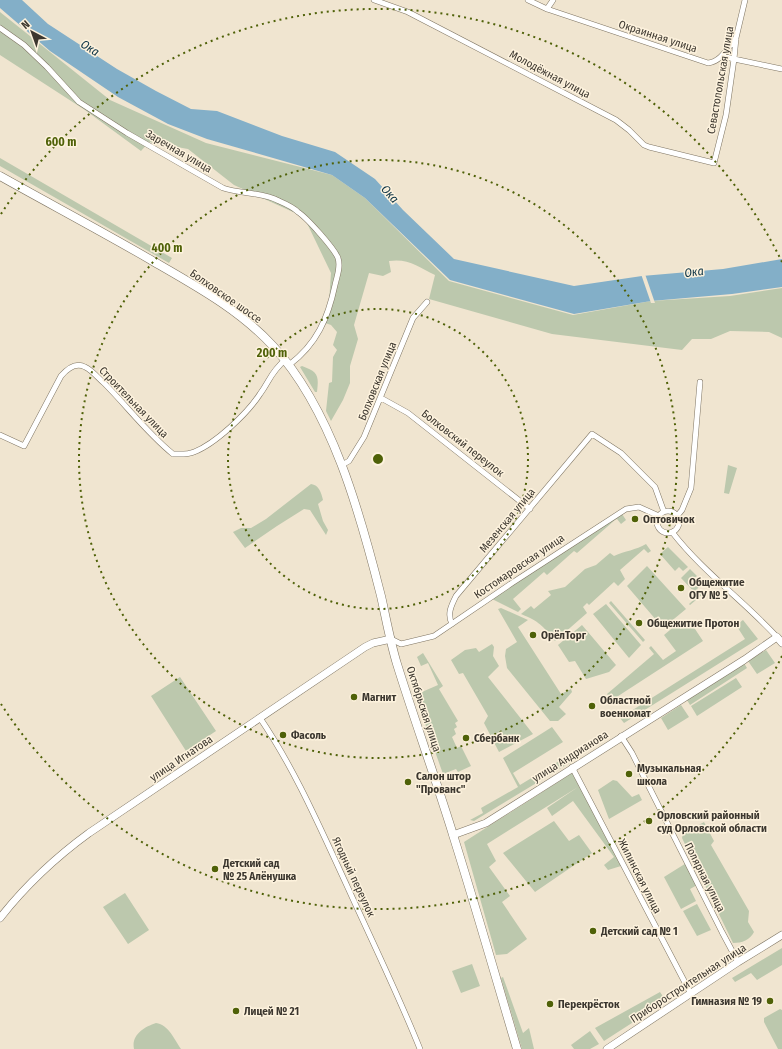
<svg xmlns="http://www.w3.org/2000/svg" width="782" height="1049" font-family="'Fira Sans Condensed',sans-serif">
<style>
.green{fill:#bcc8ad}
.water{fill:#83afc8}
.pier{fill:#f0e5d0}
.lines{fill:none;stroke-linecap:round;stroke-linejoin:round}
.street-casing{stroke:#7f7563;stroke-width:6}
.secondary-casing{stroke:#7f7563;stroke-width:8}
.primary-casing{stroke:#7f7563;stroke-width:9}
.street{stroke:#fff;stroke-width:5}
.secondary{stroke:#fff;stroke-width:7}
.primary{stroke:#fff;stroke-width:8}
.ring{fill:none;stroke:#4f6108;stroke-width:2;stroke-dasharray:2 4}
.poi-dot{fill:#4f6108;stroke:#fdf2dd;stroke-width:1.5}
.labels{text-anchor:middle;stroke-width:3;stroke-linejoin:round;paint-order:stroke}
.street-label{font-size:11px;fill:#3c372f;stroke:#fdf2dd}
.poi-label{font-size:11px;font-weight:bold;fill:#3c372f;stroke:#fdf2dd;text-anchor:start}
.water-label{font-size:12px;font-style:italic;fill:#0b3244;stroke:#fdf2dd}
.centre{fill:#4f6108;stroke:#fdf2dd;stroke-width:2}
.ring-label{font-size:12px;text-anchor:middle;font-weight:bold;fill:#4f6108;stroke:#fdf2dd;stroke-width:3;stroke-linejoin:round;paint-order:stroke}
</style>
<rect width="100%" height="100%" fill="#f0e5d0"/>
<path class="green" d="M0 12 110 100 206 143 332 175 365 198 449 281 573 315 651 301 730 296 782 288V338L769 332 730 331 711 339H692L682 350 552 334 429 299 435 275C419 267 408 258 389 261L391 272 383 276 369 273 354 325 358 339 350 366V383L343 400 331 421 326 411 329 383 332 382 333 357 337 350 333 345 337 332 331 325 325 323 328 317 331 273 304 217 234 185 188 149 149 142 141 151 85 110 0 55Z
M0 158 172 258 169 263 0 166Z
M302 366C318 372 319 375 317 392H315L300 367Z
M728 465 737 468 729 494 724 493Z
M311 484C319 485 321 492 323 500L318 504 323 521 328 530 326 535 310 510 304 509 277 526 245 548 233 532 241 528H251L266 519Z
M622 514 626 520 621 524 617 519 615 520 577 553 574 551 547 575 544 572 513 599 521 609 518 612 492 599Z
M646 544 651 551 648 553 644 549 620 570 625 579 618 586 614 582 589 605 587 603 583 607 587 613 555 641C542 625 540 622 521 614L531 606 534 609 551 595 548 591 565 587 585 569 596 565 610 553 614 556C625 551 636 550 646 544Z
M668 547 688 567 683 571 679 567 675 571 660 554Z
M647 566 686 609 663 628 627 586Z
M690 569 697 576 694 578 700 586 697 589 702 595 690 605 689 604 698 596 681 578Z
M611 601 645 640 643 642 609 603Z
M606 604 641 645 629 658 593 614Z
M501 608 528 620 518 627 561 694 571 689 572 692 559 707 566 714 558 721H550L507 668 505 656 506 649 517 642 498 609Z
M682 620 687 626 691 623 703 641 612 700 607 694 654 654 649 648 651 646 663 660 676 651 664 635Z
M743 620 758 639 624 723 620 718 745 639 736 625Z
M582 625 616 665 609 672 586 679 575 661 569 662 558 645Z
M492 644 494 647 493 656 499 666 488 677 533 734 499 752 484 723 488 716 463 673 459 674 451 660 465 650 476 648 479 652Z
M766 650 775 663 757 674 748 661Z
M423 653 443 686 439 689 458 721 455 723 457 727 454 729 456 734 452 737 457 748 461 746 471 766 458 772 456 769 443 774 415 695 438 685 428 663 421 666 417 657Z
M744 663 747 668 690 705 687 700Z
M180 677 216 731 186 751 151 696Z
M736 678 742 687 697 716 691 706Z
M681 705 689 717 668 730 661 718Z
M552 727 563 742 513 773 520 785 569 755 571 762 474 821 470 820 483 813 481 808 518 787 503 758Z
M572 773 580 787 621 866 608 870 604 865 614 857 573 801 552 816 547 808 578 787 487 844 496 861 489 867 510 896 502 902 527 939 507 954 496 955 464 842Z
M613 780 617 781 632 797 639 794 642 800 609 819 598 790Z
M554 821 569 841 579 835 592 853 535 892 503 853Z
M704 822 714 841 711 845 749 911 748 922 754 932C750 940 742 943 733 943L682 838 683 834Z
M688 862 699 884 690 889 696 901 681 909 664 877Z
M125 893 149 930 128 944 103 907Z
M697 904 711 930 697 936 683 911Z
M782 948V965L757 980 751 973 735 982 732 978Z
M472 964 480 986 461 993 452 971Z
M503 977 523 1033 529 1028 534 1049H522L501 978Z
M660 992 666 1001 604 1041 595 1028Z
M780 1009 782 1010V1049H778L764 1022V1018Z
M156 1023C169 1025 174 1039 181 1049H134C131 1035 144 1027 156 1023Z
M590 1031 599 1044 590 1049H574L571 1045Z"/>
<path class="water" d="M0 0H22L48 24 117 69 156 91 191 109 217 111 282 136 335 152 375 179 403 210 454 259 574 286 642 276 723 269 782 259V287L732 294 651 301 574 314 450 280 365 198 332 175 207 139 168 124 118 97 50 51 0 8Z"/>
<path class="pier" d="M641 274H645L655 303H651Z"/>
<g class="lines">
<defs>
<path id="street" d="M374 0 408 12 616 120 629 130 644 145 649 147 714 163 726 115 734 59 736 38 745 0
M528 0 547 9 708 63C721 62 728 47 736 38
M547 9 553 0
M0 28 24 45 47 67 79 102 127 133 223 188C241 194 262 192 279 201 286 204 293 207 298 212 307 218 334 248 338 258 341 267 337 276 335 285 328 318 317 344 289 365
M722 56 734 59 782 69
M381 398 408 413 530 509
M0 435 24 446 61 376C67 369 76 362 85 367 92 370 98 378 104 383 127 406 147 433 173 454 179 454 187 455 194 452 215 444 247 414 260 394 270 380 271 372 285 360
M342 465 349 461 364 437 413 318 427 302
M657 522a11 11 0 1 1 22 0a11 11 0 1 1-22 0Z
M677 516 682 510 691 488 700 382
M672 532C703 572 744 601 777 637
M452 624C447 614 451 606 456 596L592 434 621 453 655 487 664 512
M391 639 401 644 434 636 512 583 626 509 639 507 659 516
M260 718C296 771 321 830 348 888 372 941 398 994 420 1049
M621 736 632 753 722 932 738 962
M572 767 691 994"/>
<path id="secondary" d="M453 835 486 823 744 660 777 637 782 643
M0 918C26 885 56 857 89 833L365 647 373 643 391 639
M607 1049 738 962 782 935"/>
<path id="primary" d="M0 176C50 204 101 231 151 260 194 285 239 309 273 346 332 410 360 513 381 596 386 618 390 641 397 664 415 722 436 779 454 838 476 908 496 978 517 1049"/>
</defs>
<use href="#street" class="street-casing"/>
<use href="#secondary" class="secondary-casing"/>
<use href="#primary" class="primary-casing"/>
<use href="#street" class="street"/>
<use href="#secondary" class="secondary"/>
<use href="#primary" class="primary"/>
</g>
<g class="ring">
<circle cx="378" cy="459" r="150"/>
<circle cx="378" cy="459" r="299"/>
<path d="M782 656A449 449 0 0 1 1 704M1 214A449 449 0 0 1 782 262"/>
</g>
<g class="poi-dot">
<circle cx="635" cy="519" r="4"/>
<circle cx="681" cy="588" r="4"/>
<circle cx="639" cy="623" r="4"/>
<circle cx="533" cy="635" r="4"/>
<circle cx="354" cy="697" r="4"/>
<circle cx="592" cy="706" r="4"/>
<circle cx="283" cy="735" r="4"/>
<circle cx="466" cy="738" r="4"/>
<circle cx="629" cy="774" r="4"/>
<circle cx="408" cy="782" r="4"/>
<circle cx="649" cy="821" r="4"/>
<circle cx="215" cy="869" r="4"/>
<circle cx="593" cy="931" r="4"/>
<circle cx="770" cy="1001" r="4"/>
<circle cx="550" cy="1004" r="4"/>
<circle cx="236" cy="1011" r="4"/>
</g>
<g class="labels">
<g class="street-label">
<text transform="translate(658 36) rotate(18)" y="4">Окраинная улица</text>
<text transform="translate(550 74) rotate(28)" y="4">Молодёжная улица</text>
<text transform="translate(720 80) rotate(-80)" y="4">Севастопольская улица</text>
<text transform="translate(179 151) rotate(30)" y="4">Заречная улица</text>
<text transform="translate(226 296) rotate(35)" y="4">Болховское шоссе</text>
<text transform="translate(377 381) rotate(-68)" y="4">Болховская улица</text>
<text transform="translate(134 402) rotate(46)" y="4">Строительная улица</text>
<text transform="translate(463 443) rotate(38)" y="4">Болховский переулок</text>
<text transform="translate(507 520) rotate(-50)" y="4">Мезенская улица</text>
<text transform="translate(519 566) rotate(-34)" y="4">Костомаровская улица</text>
<text transform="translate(424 709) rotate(72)" y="4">Октябрьская улица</text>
<text transform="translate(570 756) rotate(-32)" y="4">улица Андрианова</text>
<text transform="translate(181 758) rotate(-34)" y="4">улица Игнатова</text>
<text transform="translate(640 876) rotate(63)" y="4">Жилинская улица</text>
<text transform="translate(354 877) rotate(65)" y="4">Ягодный переулок</text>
<text transform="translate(705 877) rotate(63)" y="4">Полярная улица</text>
<text transform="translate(688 983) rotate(-33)" y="4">Приборостроительная улица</text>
</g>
<g class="poi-label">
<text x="643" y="523">Оптовичок</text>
<text x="689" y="586">Общежитие<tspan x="689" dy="13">ОГУ № 5</tspan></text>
<text x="647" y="627">Общежитие Протон</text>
<text x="541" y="639">ОрёлТорг</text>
<text x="362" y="701">Магнит</text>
<text x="600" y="704">Областной<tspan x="600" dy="13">военкомат</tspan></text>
<text x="291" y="739">Фасоль</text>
<text x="474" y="742">Сбербанк</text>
<text x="637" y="772">Музыкальная<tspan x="637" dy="13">школа</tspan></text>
<text x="416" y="780">Салон штор<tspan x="416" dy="13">"Прованс"</tspan></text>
<text x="657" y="819">Орловский районный<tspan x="657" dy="13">суд Орловской области</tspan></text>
<text x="223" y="867">Детский сад<tspan x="223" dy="13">№ 25 Алёнушка</tspan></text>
<text x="601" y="935">Детский сад № 1</text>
<text x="762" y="1005" text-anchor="end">Гимназия № 19</text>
<text x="558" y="1008">Перекрёсток</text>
<text x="244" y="1015">Лицей № 21</text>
</g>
<g class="water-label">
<text transform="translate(90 48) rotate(32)" y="4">Ока</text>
<text transform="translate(390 194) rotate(48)" y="4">Ока</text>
<text transform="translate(694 272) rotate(-8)" y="4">Ока</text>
</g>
</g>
<circle cx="378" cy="459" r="6" class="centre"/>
<g class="ring-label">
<text x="61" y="146">600 m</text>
<text x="167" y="252">400 m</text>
<text x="272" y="357">200 m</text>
</g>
<g transform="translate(32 32) rotate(319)" stroke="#fdf2dd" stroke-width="3" paint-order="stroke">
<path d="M0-3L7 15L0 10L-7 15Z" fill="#3c372f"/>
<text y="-6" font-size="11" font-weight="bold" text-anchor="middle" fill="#3c372f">N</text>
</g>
</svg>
